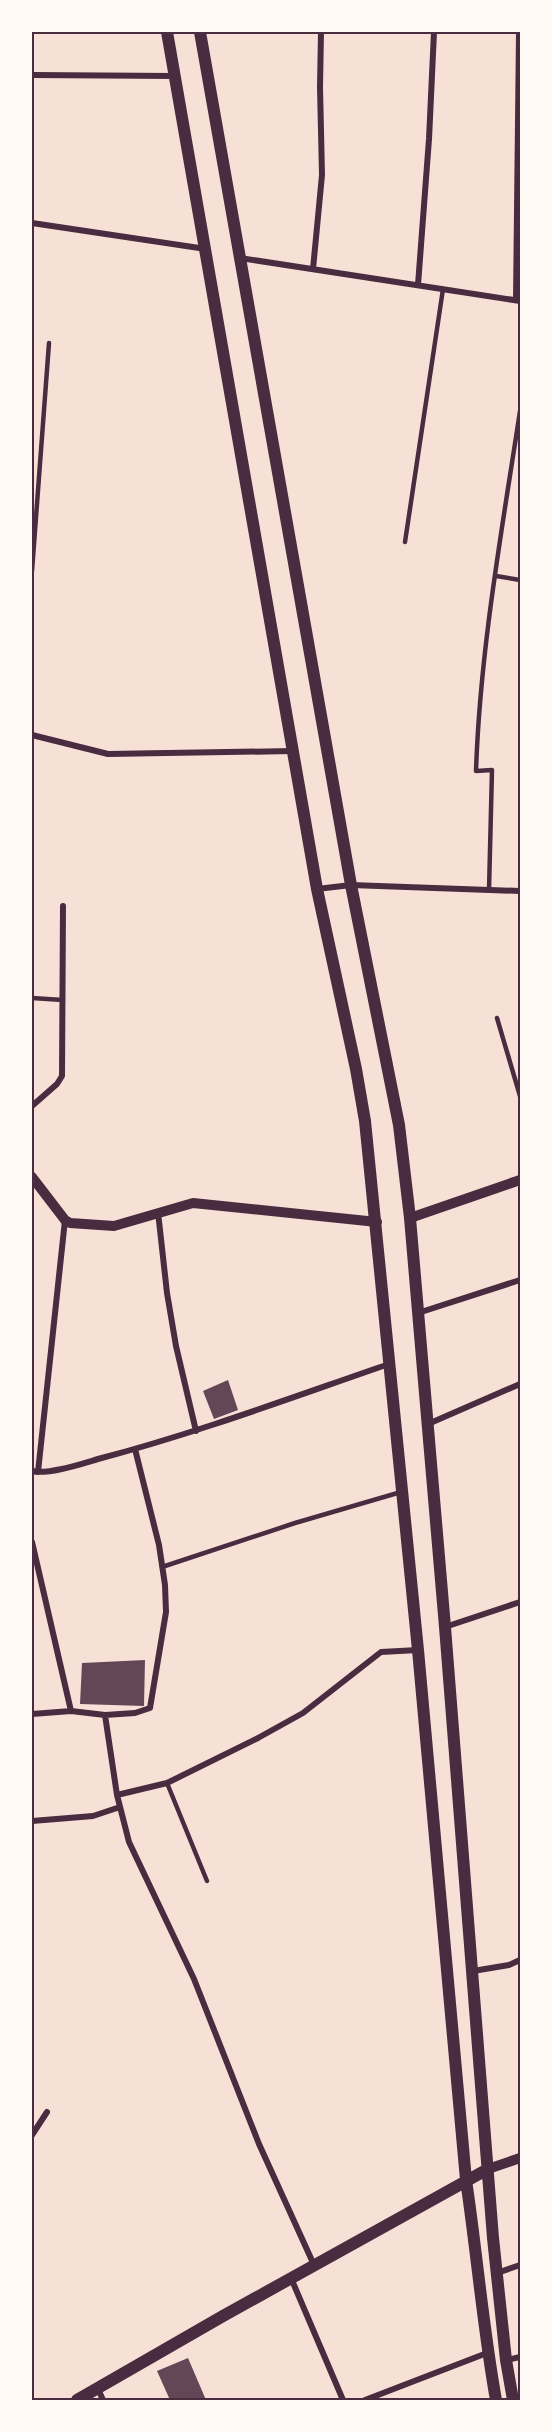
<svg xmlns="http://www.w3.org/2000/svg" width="552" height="2432" font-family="Overpass,sans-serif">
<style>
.building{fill:#644757}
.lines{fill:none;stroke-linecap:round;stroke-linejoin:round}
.service{stroke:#4a2c40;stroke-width:4.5}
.minor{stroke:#4a2c40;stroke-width:6}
.tertiary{stroke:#4a2c40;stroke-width:10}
.secondary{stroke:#4a2c40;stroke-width:12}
.neatline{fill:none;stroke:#4a2c40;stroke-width:2}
</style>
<rect width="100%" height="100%" fill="#f7e1d7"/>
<path class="building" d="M228 1380 238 1410 214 1419 203 1391Z
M145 1660 144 1706 80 1704 82 1663Z
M188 2358 206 2400H170L157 2371Z"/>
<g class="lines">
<path class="service" d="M405 542 443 289
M32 571 49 343
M496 576 520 580
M489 890 492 770 476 771C480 650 502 530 520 411
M32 998 63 1000
M497 1018 520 1096
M162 1567 295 1523 401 1492
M167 1783 207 1881"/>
<path class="minor" d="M32 75 174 76
M32 223 206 249
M240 258 520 301
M313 269 322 175 320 87 321 32
M418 285 429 139 434 32
M516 300 519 32
M32 735 108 754 293 751
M317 889 351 885 520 891
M32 1106 57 1084 62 1076 63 906
M158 1212 167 1293 176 1346 196 1431
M418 1313 520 1280
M428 1424 520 1384
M32 1471C48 1475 81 1464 98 1459 197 1433 293 1397 389 1364
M38 1472 65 1220
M32 1542 71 1711 105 1715 117 1795 167 1783 258 1738 303 1713 381 1652 418 1650
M445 1627 520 1602
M32 1714 71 1711
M105 1715 135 1713 150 1708 166 1612 165 1585 159 1545 135 1449
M117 1795 129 1842 194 1979 259 2144 314 2265
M32 1821 93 1816 120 1807
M473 1971 509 1965 520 1960
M32 2135 47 2112
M497 2273 520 2265
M291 2278 343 2400
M507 2360 520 2357
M98 2389 103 2400
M365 2400 487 2353"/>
<path class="tertiary" d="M32 1177 65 1220 70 1223 114 1226 193 1203 377 1222
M410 1218 520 1180
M488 2169 520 2158"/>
<path class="secondary" d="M167 32 317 889 356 1069 365 1121 418 1650 466 2180C477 2254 483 2328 496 2400
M200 32 351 885 399 1125 410 1218 445 1627 493 2238 506 2360 513 2400
M77 2400 223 2316 488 2169"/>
</g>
<rect width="552" height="2432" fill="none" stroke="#fffaf5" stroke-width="66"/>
<rect x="33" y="33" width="486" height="2366" class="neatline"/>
</svg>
